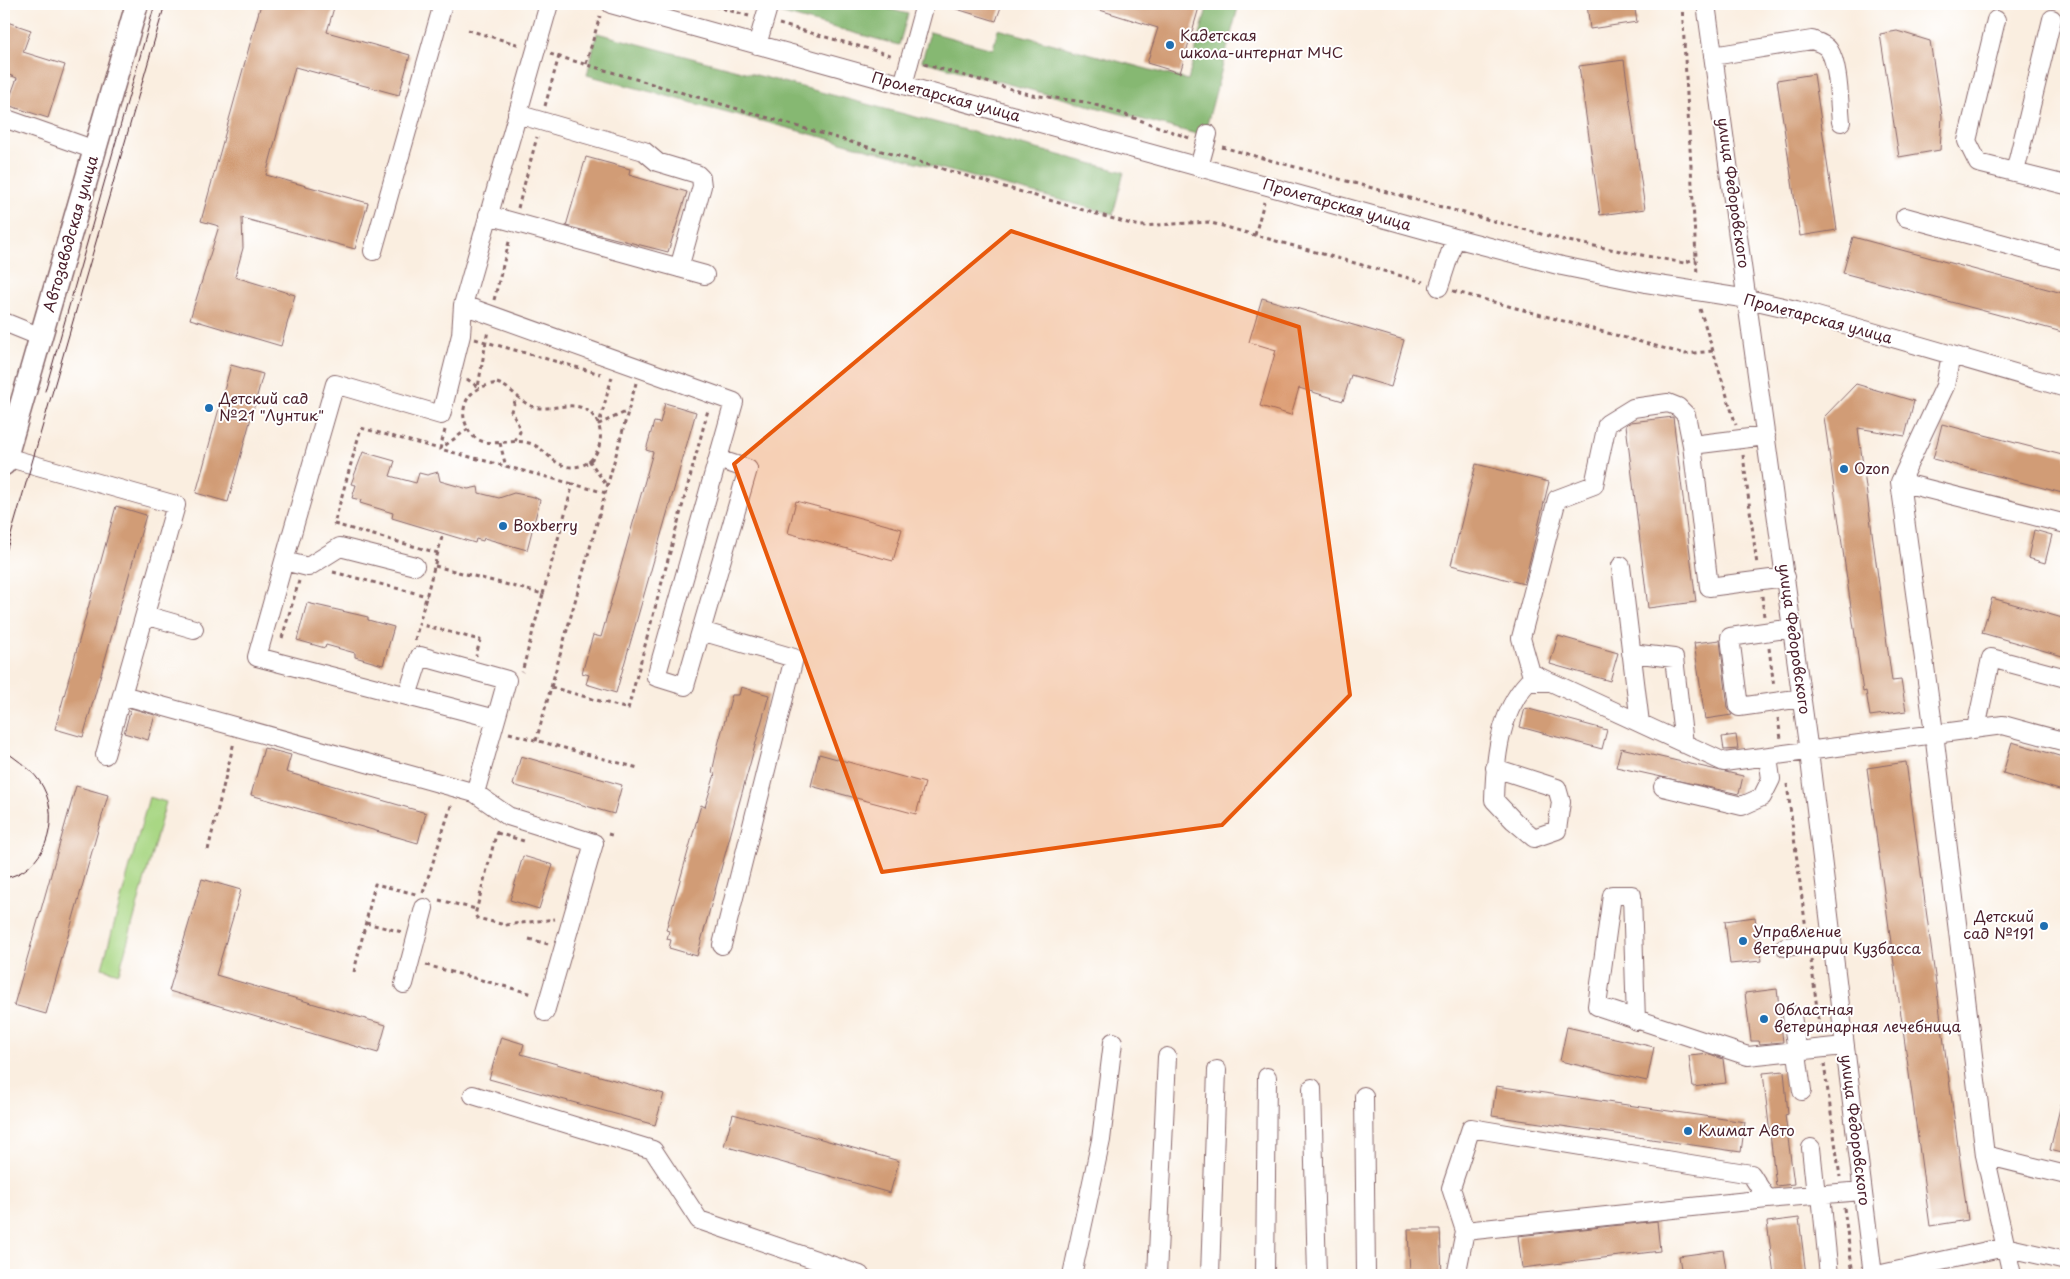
<svg xmlns="http://www.w3.org/2000/svg" width="2070" height="1279" font-family="'Playpen Sans',sans-serif">
<style>
.green{fill:#a9d784;stroke:#7a7b58}
.forest{fill:#86b872;stroke:#686c4e}
.building{fill:#d19c76}
.lines{fill:none;stroke-linecap:round;stroke-linejoin:round}
.minor-casing{stroke:#88676a;stroke-width:20}
.major-casing{stroke:#88676a;stroke-width:25}
.path{stroke:#88676a;stroke-width:3;stroke-dasharray:4 4;stroke-linecap:butt}
.minor{stroke:#fff;stroke-width:18}
.major{stroke:#fff;stroke-width:22}
.tram{stroke:#4a1f2b;stroke-width:1}
.marked{fill:#e8590c;fill-opacity:0.2;stroke:#e8590c;stroke-width:4;stroke-linejoin:round}
.poi-dot{fill:#1f6fb2;stroke:#fff;stroke-width:2}
.labels{text-anchor:middle;stroke-width:4;stroke-linejoin:round;paint-order:stroke}
.poi-label{font-size:15px;fill:#4a1f2b;stroke:#fff;text-anchor:start}
.street-label{font-size:15px;fill:#4a1f2b;stroke:#fff}
</style>
<rect width="100%" height="100%" fill="#fff"/>
<filter id="ink" filterUnits="userSpaceOnUse"><feTurbulence type="fractalNoise" baseFrequency=".02" numOctaves="2"/><feDisplacementMap in="SourceGraphic" scale="10" xChannelSelector="R" yChannelSelector="G"/><feConvolveMatrix kernelMatrix="1 2 1 2 8 2 1 2 1" color-interpolation-filters="sRGB"/></filter>
<filter id="wash" filterUnits="userSpaceOnUse"><feTurbulence type="fractalNoise" baseFrequency=".0096" numOctaves="4" result="noise"/><feDisplacementMap in="SourceGraphic" scale="20" xChannelSelector="R" yChannelSelector="G"/><feGaussianBlur stdDeviation="1.12" result="paint"/><feColorMatrix in="noise" values="0 0 0 0 0 0 0 0 0 0 0 0 0 0 0 0 0 1.4 0 .05"/><feComposite in="paint" operator="in"/></filter>
<g filter="url(#wash)">
<rect width="100%" height="100%" fill="#faeee0"/>
<path class="green" d="M149 797 166 802 119 973 102 968Z"/>
<path class="forest" d="M746 4H869L908 14 899 45Z
M1208 4H1239L1204 136 922 61 930 32 993 49 998 29 1188 80Z
M597 33 1124 172 1113 214 587 75Z"/>
<g id="blocks">
<path class="building" d="M261 4H335L327 32 410 55 399 95 295 67 266 175 368 203 355 249 242 218 243 248 235 277 295 295 281 346 190 319 219 226 201 221Z
M950 4H1002L996 21 950 7Z
M1090 4H1200L1180 73 1147 63 1158 28 1090 7Z
M1587 4H1634L1637 22 1590 29Z
M4 21 31 30 23 52 65 65 48 118 7 105 17 78 4 73Z
M1897 31 1930 41 1942 116 1940 150 1899 157 1880 34Z
M1624 60 1645 209 1600 215 1579 66Z
M1814 74 1837 230 1800 236 1777 80Z
M586 157 630 169 629 175 687 192 668 252 566 226Z
M1853 237 2066 294V333L1843 273Z
M1262 298 1404 340 1391 387 1351 375 1343 401 1299 388 1291 415 1260 406 1276 350 1249 342Z
M231 365 263 374 228 502 196 493Z
M1856 384 1914 401 1905 436 1858 428 1892 681 1901 680 1906 711 1870 716 1866 691 1863 692 1824 417Z
M665 403 696 412 616 693 586 684 589 675 582 673 593 635 601 637 653 452 646 450 654 422 660 423Z
M1673 417 1696 602 1648 608 1626 425 1631 422Z
M1942 424 2066 456V494L1933 459Z
M363 452 395 461 390 476 416 483 419 473 427 475 438 472 440 481 468 489 478 487 479 493 499 498 514 493 534 497 540 500 527 550 484 538 483 541 476 539 475 543 392 518 393 513 360 503 361 500 352 498 356 485 351 484Z
M1476 464 1549 482 1524 584 1451 565Z
M796 501 902 529 893 561 788 533Z
M116 506 146 515 83 737 55 729Z
M2034 530 2052 535 2045 563 2028 558Z
M1992 598 2066 619V657L1982 633Z
M307 603 368 617V620L394 627 383 665 355 657V653L326 645 325 648 297 640Z
M1558 636 1618 653 1610 681 1550 664Z
M1720 640 1728 708 1732 715 1705 719 1694 643Z
M741 687 769 695 697 956 669 948 671 940 667 939 669 931 666 930 701 805 705 807 715 774 712 773 718 745 732 695H739Z
M131 708 155 715 148 740 124 733Z
M1525 708 1607 730 1602 749 1520 727Z
M1736 735 1738 749 1724 750 1722 737Z
M2012 742 2066 758V792L2003 773Z
M264 748 291 755 286 772 426 813 418 843 251 795Z
M1621 748 1743 776 1739 794 1616 767Z
M819 754 925 783 916 814 811 786Z
M521 756 622 785 614 814 513 785Z
M1906 762 1968 1220 1930 1226 1867 768Z
M76 786 108 795 46 1014 14 1005Z
M523 856 553 865 539 909 510 900Z
M202 879 241 890 216 975 386 1025 378 1053 169 991Z
M1755 917 1761 961 1730 964 1725 921Z
M1777 989 1783 1042 1760 1044 1759 1041H1751L1745 993Z
M1567 1027 1654 1047 1647 1081 1560 1061Z
M501 1037 524 1044 521 1054 664 1094 655 1125 489 1079Z
M1710 1054 1723 1059 1726 1083 1693 1087 1689 1056Z
M1784 1071 1788 1114 1785 1115 1794 1184 1776 1186 1763 1073Z
M1496 1086 1745 1122 1741 1152 1492 1116Z
M2061 1104H2066V1154L2050 1150Z
M733 1114 899 1161 890 1193 724 1146Z
M1799 1218 1806 1275H1774L1767 1222Z
M1657 1221 1660 1251 1522 1268 1518 1236Z
M1408 1229H1440L1442 1275H1410Z
M1723 1250 1727 1275H1682L1679 1256Z"/>
</g>
</g>
<g filter="url(#ink)">
<use href="#blocks" fill-opacity="0" stroke="#88676a" stroke-width="1"/>
<g class="lines">
<defs>
<path id="minor" d="M611 4 1455 238 1562 266 1646 283 1748 299 1796 310 2066 388
M1706 4 1809 752 1873 1275
M1996 20 1967 141 1978 163 2066 185
M757 45 769 4
M1713 56 1812 40C1818 42 1826 45 1829 50 1839 65 1839 103 1841 122
M903 85 925 4
M517 114 644 151 657 162 697 174 701 178 702 186 679 268
M4 118 95 150
M1199 167 1208 134
M2015 172 2052 19
M488 215 705 275
M1905 217 2066 261
M373 251 443 4
M1439 287 1455 238
M463 305 734 402 656 677 685 686 748 469 718 459
M4 322 41 337
M1951 355 1945 386 1900 482 1934 733 1985 1155 2012 1275
M1692 445 1766 436
M6 457 176 505 105 755
M1900 482 2066 524
M284 561 335 384 441 415 461 335 463 305 549 4
M415 566 340 547 308 567 284 561 257 657 496 719 475 793
M1621 566 1640 723
M145 615 194 629
M1792 628 1730 637 1739 707 1802 698
M701 631 794 658 722 945
M1631 653 1674 658 1684 744
M1550 682 1531 673 1521 638 1557 499 1594 485 1607 424 1633 408 1668 403 1678 407 1686 415 1692 445 1709 587 1786 577
M122 695 475 793 508 816 594 843 545 1012
M407 696 420 656 507 680 496 719
M1976 728 1991 658 2066 678
M1495 768 1557 788 1561 802 1557 830 1534 838 1514 821 1494 800C1495 759 1499 713 1528 682H1551L1724 762 2003 725 2066 742
M1663 787 1742 806 1762 797 1771 779 1768 757
M1785 947 1832 941
M404 984 424 908
M1792 1015 1802 1091
M1636 1021 1632 895H1612L1597 1006 1748 1056 1844 1046
M1312 1088 1317 1275
M473 1095 653 1150 699 1220 860 1275
M1364 1096 1366 1275
M1811 1148 1816 1195
M1985 1155 2066 1175
M1821 1195 1829 1275
M1767 1199 1465 1231 1451 1188 1471 1128 1751 1174 1767 1199 1862 1191
M1457 1271 1465 1231
M1072 1275 1101 1140 1113 1042
M1157 1275 1167 1057
M1210 1275 1217 1070
M1265 1275 1267 1077
M1877 1275 2005 1247 2066 1261"/>
<path id="major" d="M4 464 137 4"/>
</defs>
<use href="#minor" class="minor-casing"/>
<use href="#major" class="major-casing"/>
<path class="path" d="M707 4 749 16
M1682 4 1697 275
M779 24 894 56
M468 30 520 45
M550 54 1131 224 1141 226 1208 222 1423 282
M586 64 600 16
M924 64 1032 95 1085 102 1112 110 1192 139
M545 106 559 56
M1222 147 1563 240 1684 263 1696 258
M518 208 537 137
M1255 235 1264 202
M1453 291 1685 354 1713 351
M494 300 510 238
M1700 309 1736 425
M475 339 601 374
M612 377 599 424 628 411
M467 379 478 387 488 330
M497 383C513 388 520 403 534 407 550 411 568 402 583 408 611 421 604 468 571 467 553 466 547 450 532 444 510 435 479 455 467 427 464 420 463 416 464 409 467 391 481 386 497 383Z
M445 430 440 449 573 484
M515 441 520 432 517 421 511 411 515 401 520 398
M500 443 506 467
M1743 455 1757 565
M589 460 607 486
M442 537 419 624 480 640 476 656
M438 553 334 524 361 428 440 449 468 429
M435 566 543 594 522 672
M333 572 427 596
M543 594 573 484 606 493
M1762 596 1764 617
M282 638 299 581
M415 640 419 624
M1769 648 1774 687
M551 687 628 709 708 410
M1778 718 1781 739
M509 733 638 768
M536 741 636 383
M1787 784 1806 929
M497 831 475 915 477 918 505 925 555 919
M497 833 524 841
M608 834 615 836
M208 850 234 742
M423 893 452 803
M439 900 476 909
M366 923 402 932
M529 939 548 944
M1811 960 1820 1033
M426 965 533 994
M354 972 375 884 416 894
M1824 1064 1840 1177
M1844 1208 1853 1275"/>
<use href="#minor" class="minor"/>
<use href="#major" class="major"/>
<path class="tram" d="M45 391 155 4
M4 559 165 4
M4 750C19 762 34 770 43 787 61 821 45 872 4 878"/>
</g>
</g>
<path class="marked" d="M1011 231 1299 327 1350 695 1222 825 882 872 734 464Z"/>
<g class="poi-dot">
<circle cx="1170" cy="45" r="5"/>
<circle cx="209" cy="408" r="5"/>
<circle cx="1844" cy="469" r="5"/>
<circle cx="503" cy="526" r="5"/>
<circle cx="2044" cy="926" r="5"/>
<circle cx="1743" cy="941" r="5"/>
<circle cx="1764" cy="1019" r="5"/>
<circle cx="1688" cy="1131" r="5"/>
</g>
<g class="labels">
<g class="poi-label">
<text x="1180" y="41">Кадетская<tspan x="1180" dy="17">школа-интернат МЧС</tspan></text>
<text x="219" y="404">Детский сад<tspan x="219" dy="17">№21 "Лунтик"</tspan></text>
<text x="1854" y="474">Ozon</text>
<text x="513" y="531">Boxberry</text>
<text x="2034" y="922" text-anchor="end">Детский<tspan x="2034" dy="17">сад №191</tspan></text>
<text x="1753" y="937">Управление<tspan x="1753" dy="17">ветеринарии Кузбасса</tspan></text>
<text x="1774" y="1015">Областная<tspan x="1774" dy="17">ветеринарная лечебница</tspan></text>
<text x="1698" y="1136">Климат Авто</text>
</g>
<g class="street-label">
<text transform="translate(946 97) rotate(15)" y="5">Пролетарская улица</text>
<text transform="translate(1733 193) rotate(82)" y="5">улица Федоровского</text>
<text transform="translate(1337 205) rotate(16)" y="5">Пролетарская улица</text>
<text transform="translate(71 234) rotate(-74)" y="5">Автозаводская улица</text>
<text transform="translate(1818 319) rotate(15)" y="5">Пролетарская улица</text>
<text transform="translate(1794 639) rotate(82)" y="5">улица Федоровского</text>
<text transform="translate(1855 1130) rotate(83)" y="5">улица Федоровского</text>
</g>
</g>
<rect width="2070" height="1279" fill="none" stroke="#fff" stroke-width="20"/>
</svg>
